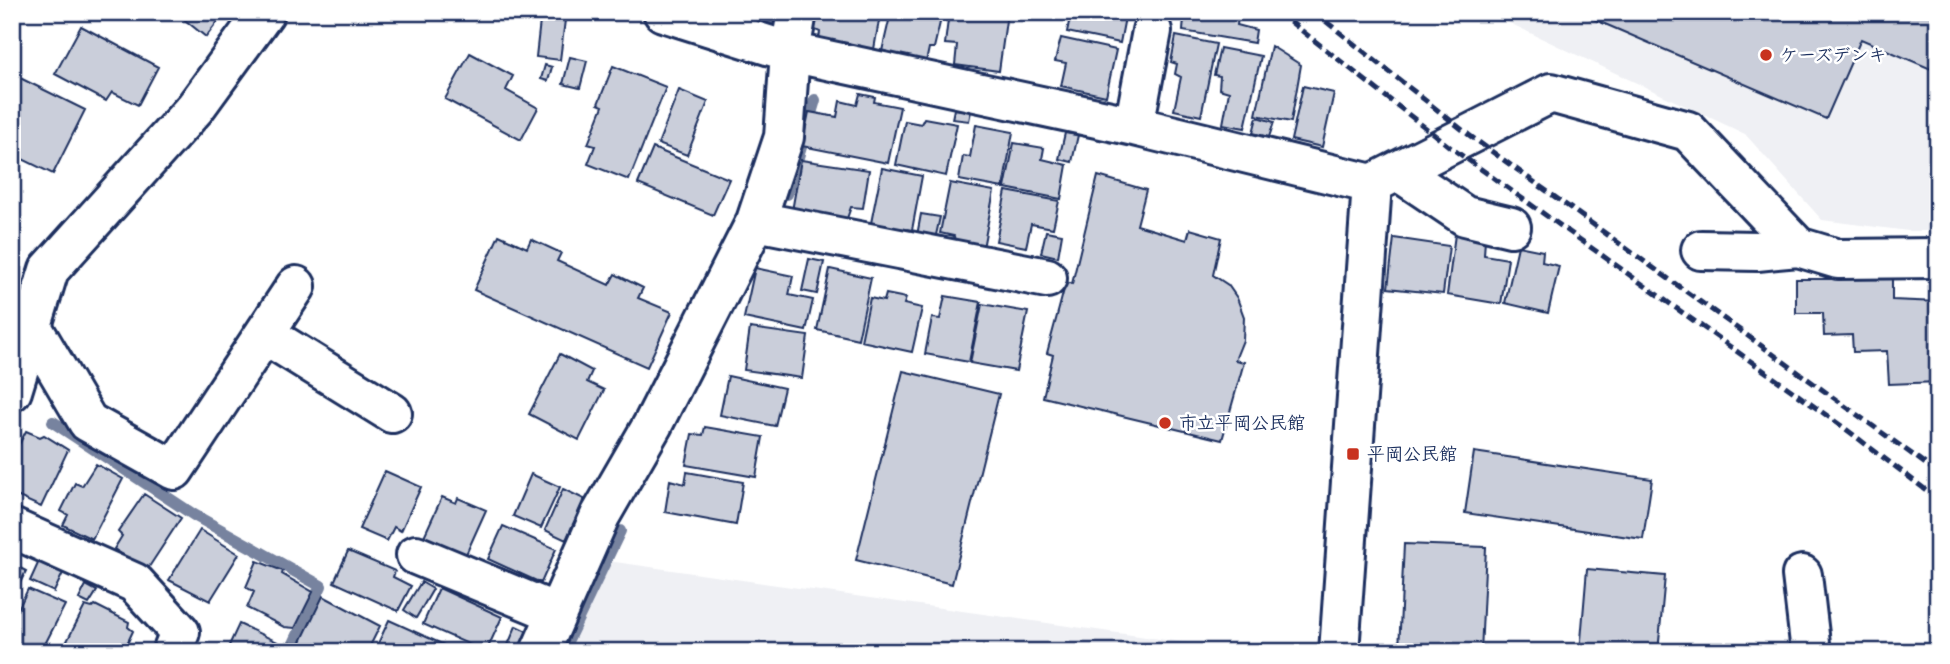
<svg xmlns="http://www.w3.org/2000/svg" width="1950" height="664" font-family="'Balsamiq Sans','Klee One',sans-serif">
<style>
.built{fill:#eff0f4}
.lines{fill:none;stroke-linecap:round;stroke-linejoin:round}
.stream{stroke:#77839f;stroke-width:12}
.building{fill:#caceda;stroke:#1b2f5e;stroke-width:2}
.minor-casing{stroke:#1b2f5e;stroke-width:44}
.minor{stroke:#fff;stroke-width:38}
.rail{stroke:#1b2f5e;stroke-width:5;stroke-dasharray:10 5;stroke-linecap:butt}
.poi-dot{fill:#c8321e;stroke:#fff;stroke-width:2.5}
.labels{text-anchor:middle;stroke-width:5;stroke-linejoin:round;paint-order:stroke}
.poi-label{font-size:18px;font-weight:bold;fill:#1b2f5e;stroke:#fff;text-anchor:start}
</style>
<rect width="100%" height="100%" fill="#fff"/>
<filter id="ink" filterUnits="userSpaceOnUse"><feTurbulence type="fractalNoise" baseFrequency=".0143" numOctaves="2"/><feDisplacementMap in="SourceGraphic" scale="14" xChannelSelector="R" yChannelSelector="G"/><feConvolveMatrix kernelMatrix="1 2 1 2 8 2 1 2 1" color-interpolation-filters="sRGB"/></filter>
<g filter="url(#ink)">
<path class="built" d="M1486 12H1938V231H1908L1822 220 1745 134Z
M608 561 1252 652H568Z"/>
<g class="lines">
<path class="stream" d="M770 32 772 12
M787 194 815 100
M53 422 194 515 321 586 290 652
M562 652 620 531"/>
</g>
<path class="building" d="M175 12H225L206 37Z
M541 12H566L560 60 536 57Z
M810 12 880 15 873 55 818 45 820 32 809 27Z
M891 12 942 14 934 48H929L926 62 882 51Z
M949 12 1007 13 999 71 955 65 957 45 945 44Z
M1071 12H1126L1120 43 1067 32Z
M1173 12H1225L1238 17 1237 25 1256 30 1254 43 1183 31 1184 18 1172 16Z
M1577 12H1938V72L1861 39 1826 119Z
M81 26 158 67 138 105 112 92 106 101 55 74Z
M1176 36 1216 44 1201 116 1174 110 1181 77 1175 74 1177 64 1171 62Z
M1061 38 1116 50 1106 96 1061 86 1066 63 1055 61Z
M1271 46 1301 65 1291 122 1256 115Z
M1220 48 1261 56 1245 128 1223 124 1229 92 1219 89 1220 76 1214 75Z
M470 53 513 76 506 90 538 108 521 140 445 99Z
M570 57 587 61 580 88 563 84Z
M545 65 552 67 548 81 541 79Z
M613 66 666 87 629 180 588 164 595 146 588 144 603 106 598 104Z
M12 74 85 110 53 174 12 154Z
M1303 86 1334 93 1322 147 1291 140Z
M679 90 708 102 687 155 658 144Z
M860 94 875 97 874 102 900 107 888 163 802 146 809 112 837 117 840 101 857 105Z
M954 109 971 111 969 121 952 119Z
M1257 117 1274 122 1269 137 1253 133Z
M924 118 957 124 946 176 896 165 905 121 921 124Z
M976 125 1013 132 1003 188 959 180 963 156 970 157Z
M1065 133 1078 135 1072 162 1059 159Z
M1014 143 1044 148 1042 159 1067 165 1061 199 1005 188Z
M653 148 729 179 713 215 638 184Z
M801 160 869 170 863 208 851 207 845 224 792 211Z
M882 168 922 176 912 230 899 228 897 233 870 228Z
M1098 176 1146 190 1137 225 1187 240 1190 229 1221 238 1213 275 1228 285 1237 298 1244 317 1243 340 1235 360 1244 362 1222 440 1043 397 1053 355 1047 353 1066 282 1072 284Z
M950 183 994 191 983 248 955 243 954 236 940 233Z
M1006 191 1059 201 1053 228 1031 224 1026 247 996 241Z
M921 214 940 217 934 244 916 241Z
M1046 231 1062 234 1058 257 1041 253Z
M1455 234 1485 239 1484 255 1508 259 1501 304 1447 295Z
M499 235 527 248 531 239 561 253 557 261 609 285 615 274 643 288 638 298 672 312 647 367 474 290Z
M1394 238 1449 246 1443 294 1388 288Z
M1518 246 1543 251 1542 262 1559 266 1548 313 1505 303Z
M809 259 824 262 817 294 802 291Z
M755 268 793 276 789 295 813 300 806 331 744 318Z
M830 269 871 278 858 339 817 330Z
M1796 279H1892V300L1938 302V382L1889 384 1887 351 1853 352 1852 335 1824 336 1823 313H1796Z
M886 294 906 298 904 304 922 308 912 352 861 341 870 298 884 301Z
M945 296 981 302 969 362 925 354 932 318 940 319Z
M982 304 1028 312 1016 371 970 363Z
M750 328 808 336 802 378 744 370Z
M560 354 592 371 587 382 604 390 579 440 529 414Z
M903 371 999 394 952 584 856 560Z
M728 376 784 388 775 426 720 415Z
M705 427 763 437 756 477 686 465 692 434 703 435Z
M26 431 40 437 44 435 68 450 41 507 12 494 16 473 12 471V458Z
M1474 452 1652 479 1643 539 1465 513Z
M96 464 123 479 92 539 63 525 68 515 61 511 75 483 82 486Z
M385 471 421 487 401 531 394 527 387 541 359 529Z
M687 472 743 482 736 525 665 512 670 480 685 484Z
M531 474 560 487 541 528 513 516Z
M563 489 584 499 566 540 545 530Z
M144 494 181 518 147 570 114 549 122 536 118 532Z
M442 497 456 503 458 498 486 510 463 561 421 543Z
M503 526 556 549 541 583 488 559Z
M200 530 239 554 210 601 169 580Z
M1404 544 1486 547 1481 652 1399 650Z
M348 551 395 571 393 577 411 586 398 611 334 582Z
M40 559 64 571 54 592 30 581Z
M257 561 283 571 282 574 313 592 295 628 284 627 247 608 254 592 246 587Z
M12 564 26 571 12 599Z
M1587 569 1665 576 1658 652H1580Z
M421 582 433 589 416 618 404 610Z
M86 585 97 591 89 604 79 599Z
M439 588 502 617 486 652 423 624Z
M28 589 65 605 41 652H12V621Z
M323 596 380 626 367 652H296Z
M95 605 129 622 128 627 133 631 126 646 130 652H83L66 643 85 606 92 608Z
M389 620 451 648 450 652H374Z
M239 624 284 645 281 652H226Z
M516 626 531 633 524 652H505Z"/>
<g class="lines">
<defs>
<path id="minor" d="M663 12 790 52 1134 126 1372 184 1551 93 1688 131 1798 247 1838 259 1938 258
M1134 126 1152 31
M1398 171 1465 216 1511 227
M756 221 1047 278
M1701 250 1757 251 1798 247
M32 327 88 422 174 470 296 286
M266 335 392 413
M12 391 49 270 195 108 265 12
M12 528 135 583 180 632 172 652
M416 555 556 613
M1802 575 1811 652
M540 652 600 516 653 424 756 221 784 137 790 52 797 12
M1339 652 1372 184"/>
</defs>
<use href="#minor" class="minor-casing"/>
<use href="#minor" class="minor"/>
<path class="rail" d="M1278 12 1450 147 1843 427 1938 499
M1314 12 1469 135 1938 473"/>
</g>
</g>
<g class="poi-dot">
<circle cx="1766" cy="55" r="7"/>
<circle cx="1165" cy="423" r="7"/>
<rect x="1346" y="447" width="14" height="14" rx="3.5"/>
</g>
<g class="labels">
<g class="poi-label">
<text x="1780" y="61">ケーズデンキ</text>
<text x="1179" y="429">市立平岡公民館</text>
<text x="1367" y="460">平岡公民館</text>
</g>
</g>
<rect width="1950" height="664" fill="none" stroke="#fff" stroke-width="42"/>
<rect x="21" y="21" width="1908" height="622" fill="none" stroke="#1b2f5e" stroke-width="2.5" filter="url(#ink)"/>
</svg>
